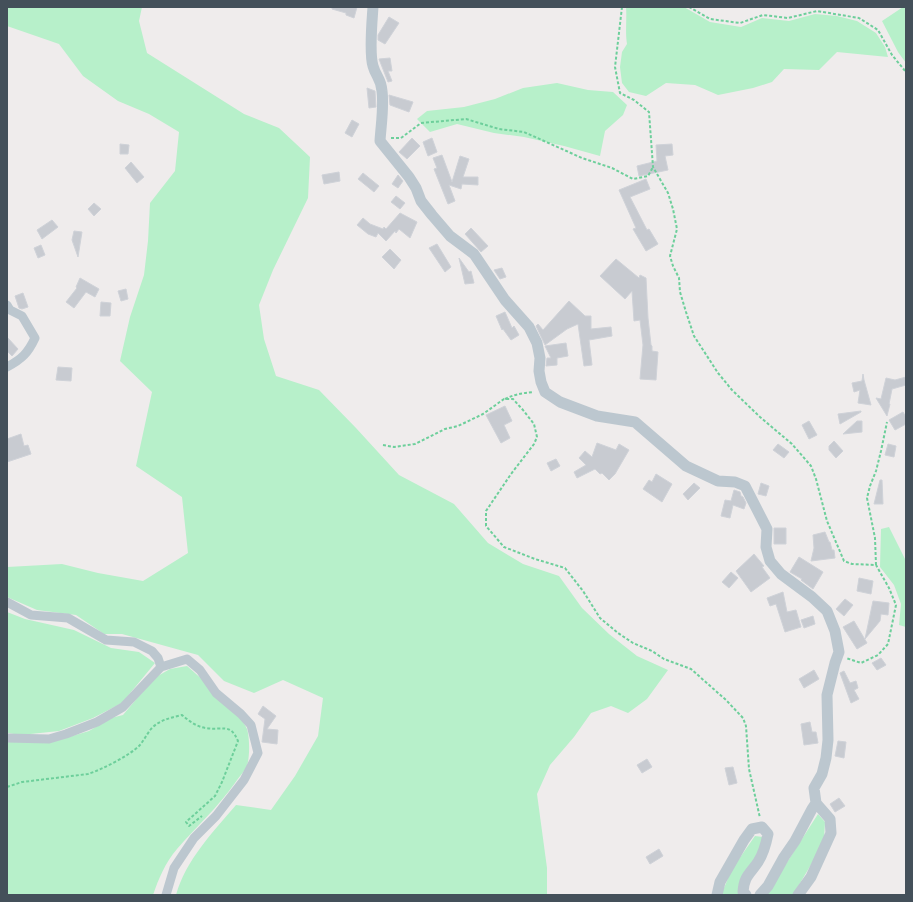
<svg xmlns="http://www.w3.org/2000/svg" width="913" height="902" font-family="'Varela Round',sans-serif">
<style>
.green{fill:#b7f0ca}
.building{fill:#c8cbd1;stroke:#cfd2d8}
.lines{fill:none;stroke-linecap:round;stroke-linejoin:round}
.path{stroke:#6dcf9b;stroke-width:2;stroke-dasharray:3 2;stroke-linecap:butt}
.minor{stroke:#bcc7cf;stroke-width:9}
.tertiary{stroke:#bcc7cf;stroke-width:11}
</style>
<rect width="100%" height="100%" fill="#efecec"/>
<path class="green" d="M7 7H142L139 21 147 53 244 114 279 128 310 157 308 198 273 270 259 305 264 339 276 376 319 390 356 428 399 475 454 504 488 543 523 564 559 576 582 608 609 634 637 656 668 670 647 699 628 713 611 706 591 713 574 737 550 765 537 794 547 868V895H176C186 860 212 833 236 805L271 810 295 776 318 736 323 698 283 680 254 693 224 681 198 655 122 634H104L76 615 37 610 7 597V567L62 564 98 573 143 581 188 553 182 497 136 466 152 392 120 361 130 317 144 275 148 241 150 203 175 171 179 132 149 114 118 101 83 76 59 44 7 26Z
M626 7H684L710 22 741 27 762 18 789 21 815 14 837 16 857 21 876 33 885 47 888 57 837 52 819 70 784 69 772 82 753 88 718 95 695 85 666 83 646 96 629 92 622 83 620 67 622 52 627 44C625 31 627 19 626 7Z
M903 7H906V63L898 52 882 21Z
M557 83 588 90 613 92 627 105 623 115 605 131 600 156 564 146 524 137 494 133 457 124 430 132 417 119 427 111 464 107 495 99 523 88Z
M889 527 906 561V627L899 625 901 604 894 585 880 567 881 529Z
M7 612 25 619 74 630 111 648 139 652 155 663 122 703 93 718 59 731 21 735 7 733Z
M187 666C201 678 241 713 247 729 250 738 250 761 246 768 243 773 238 778 235 783 218 807 196 827 177 849 165 863 159 878 153 895H7V742H52L89 731 111 718 123 715 138 697 156 677 170 669Z
M818 814 825 822 824 840 809 868 793 895H766Z
M755 836 763 837 760 852 740 895H721L732 869Z"/>
<path class="building" d="M332 7H357L354 18 346 15V13L332 9Z
M389 17 399 23 385 44 378 40V35Z
M390 58 392 71H388L392 81 388 82 379 59Z
M367 88 375 91 376 107 369 108Z
M389 95 413 102 409 112 390 105Z
M352 120 359 124 352 137 345 133Z
M412 138 420 146 407 159 399 152Z
M432 138 437 152 428 156 423 142Z
M120 144 129 145 128 154H120Z
M672 144 673 155 665 156 668 170 639 176 637 166 657 161 656 145Z
M442 155 452 182 460 156 469 159 463 177H478V185L462 184 461 189 449 185 455 201 448 204 434 169 437 168 433 158Z
M131 162 144 177 137 183 125 168Z
M339 172 340 181 324 184 322 175Z
M363 173 379 186 374 192 358 179Z
M398 175 403 181 398 188 392 184Z
M646 179 650 189 630 197 647 230 649 229 658 244 646 251 633 229 636 228 619 190Z
M396 196 405 203 400 209 391 202Z
M94 203 101 209 94 216 88 209Z
M400 213 417 222 410 238 399 229 396 233 395 231 386 241 378 233 376 237 368 234 357 225 363 218 370 224 383 229 384 227 386 229Z
M52 220 58 227 42 239 37 230Z
M471 228 488 246 481 252 465 234Z
M74 231 82 232 78 257 72 240Z
M437 244 451 267 445 272 429 248Z
M41 245 45 255 38 258 34 248Z
M390 249 401 260 394 269 382 257Z
M459 258 469 272 471 271 474 283 465 284Z
M616 259 639 278 640 275 646 278 648 318 651 345 652 346V351L658 352 656 380 640 379 643 345 640 320 634 321 632 291 625 299 600 276Z
M502 268 506 277 500 279 494 270Z
M80 278 99 289 95 297 86 292 74 308 66 302 77 288 76 287Z
M126 289 128 299 121 301 118 291Z
M23 293 28 307 22 309 19 308 15 296Z
M569 301 585 316H591V329L611 327 612 336 589 340 592 365 584 366 578 324 567 329 545 345 536 326 538 324 543 330Z
M101 302 111 303 110 316H100Z
M505 312 512 328 514 326 519 335 511 340 503 329 502 330 496 316Z
M7 337 18 349 12 356 7 351Z
M566 343 568 356 557 358V365L546 366 547 358H551L545 346Z
M58 367 72 368 71 381 56 380Z
M863 374 864 380 871 405 858 403 860 390 854 392 852 383 862 381Z
M906 377V385L892 389 889 404H890L887 416 876 398 881 399 886 378 895 380Z
M505 406 512 421 504 425 510 438 501 443 486 415Z
M861 411V412L840 424 838 414Z
M903 412 906 417V424L895 430 889 420Z
M809 421 817 435 809 439 802 425Z
M857 421H862V432L843 434Z
M21 434 24 446 28 445 31 454 7 462V439Z
M834 441 843 451 836 458 829 450V446Z
M597 443 616 450 619 444 629 450 615 474 609 480 602 473 600 474 595 469 577 478 574 472 586 465 579 458 585 451 592 457Z
M778 444 789 452 784 458 773 450Z
M888 444 896 446 894 457 885 455Z
M556 459 560 466 551 471 547 463Z
M656 474 672 484 662 502 643 489 649 480 652 482Z
M880 480H882L883 504H874Z
M694 483 700 488 688 500 683 494Z
M761 483 769 486 766 496 758 494Z
M734 490 740 492 741 496 743 497 746 503 744 509 733 505 730 518 721 516 725 500 731 501Z
M774 528H786V544H774Z
M825 532 829 542H830L832 550H834L835 558 811 561 814 548 813 535Z
M754 554 764 566 762 567 770 578 751 592 736 571Z
M799 557 823 572 813 589 801 580 802 579 790 572Z
M731 572 738 578 729 588 722 582Z
M859 578 873 581 871 594 857 591Z
M783 592 787 612 796 610 801 627 785 632 776 604 770 606 767 598Z
M845 599 853 605 844 616 836 609Z
M873 601 889 603 888 615 881 614 880 621 865 639Z
M813 616 815 624 804 628 801 620Z
M854 621 867 643 857 649 843 627Z
M881 658 886 665 877 670 872 663Z
M814 670 819 679 804 688 799 679Z
M844 671 850 683 856 681 858 688 854 690 859 699 851 703 840 673Z
M263 706 276 716 267 729 278 730 277 744 262 742 265 719 258 714Z
M810 722 812 732H816L818 743 804 745 801 724Z
M838 741 846 742 844 758 835 756Z
M647 759 652 767 642 773 637 765Z
M733 767 737 783 729 785 725 768Z
M839 798 845 806 835 812 830 804Z
M659 849 663 856 650 864 646 857Z"/>
<g class="lines">
<path class="path" d="M622 7 615 67 620 93 634 100 649 112 653 167 668 193 673 209 677 229 670 256 673 266 679 278 680 292 686 312 694 336 718 373 732 390 760 417 792 444 811 466 816 479 827 521 844 561 852 564 876 565 889 588 896 605 888 644 878 655 861 663 846 658
M689 7 710 19 740 23 763 15 788 18 817 11 859 18 878 30 892 55 906 72
M391 138H401L421 123 466 119 499 129 524 132 582 158 612 168 633 179 648 176 653 167
M505 399C515 394 523 393 534 392
M383 445 394 447 415 444 445 429 458 426 483 414 504 399H513L523 410 534 424 537 437 534 444 511 474 486 511V526L504 547 535 559 565 568 583 591 600 618 618 633 633 643 652 651 664 659 691 669 726 700 743 718 746 726 749 769 760 818
M876 565 875 538 867 498 870 486 876 471 881 451 887 422
M7 787 22 782 88 774C103 769 129 756 140 745 144 740 147 734 151 729 159 720 170 718 182 715 189 721 197 727 206 728 222 731 230 722 238 741L222 782 215 796 186 822 189 826 202 816"/>
<path class="minor" d="M7 305 10 310 22 316 35 338C28 353 22 359 7 367
M7 602 31 615 68 618 106 640 134 642 152 651 158 658 161 667 123 707 97 722 66 734 49 739 7 738
M161 667 187 659 200 670 216 693 241 714 251 725 258 753 244 780 216 816 194 838 174 868 166 895"/>
<path class="tertiary" d="M373 7C372 22 369 53 373 66 376 77 381 78 382 91 384 107 381 125 380 141L409 177 416 188 421 201 432 215 450 236 474 254 505 300 529 327 537 343 540 358 539 371 541 382 545 392 560 402 597 416 635 422 686 466 718 481 735 482 745 486 767 529 766 547 770 561 781 574 812 597 827 611 835 631 839 652 835 663 827 695 828 740 826 758 822 774 814 788 816 803 830 819 831 833 811 877 798 895
M717 895 720 882 744 840 752 829 762 827 768 834C766 844 764 853 758 862 750 874 744 876 743 892L746 895
M760 895 768 886 784 857 795 841 812 809 816 803"/>
</g>
<rect width="913" height="902" fill="none" stroke="#44505a" stroke-width="16"/>
</svg>
